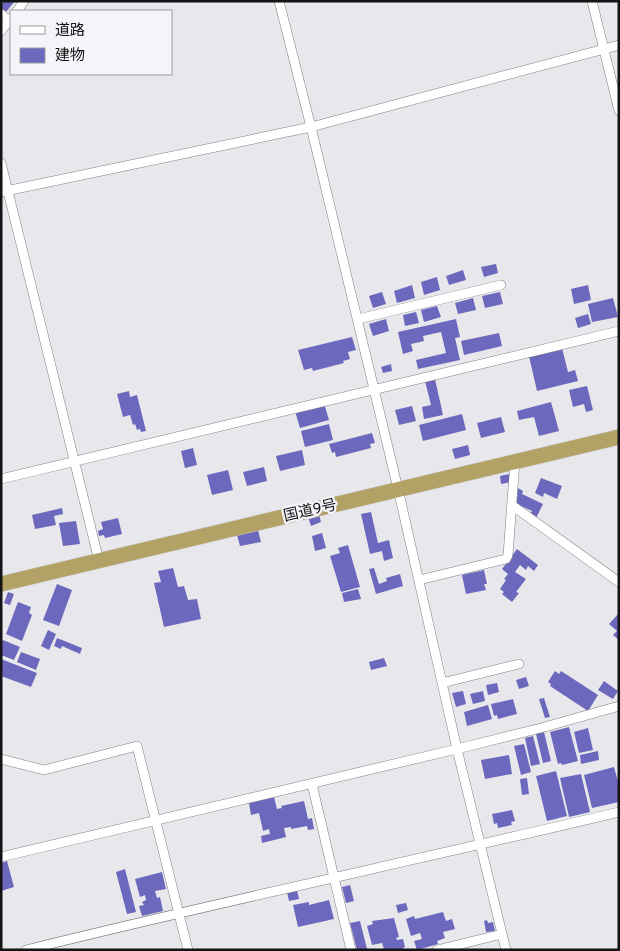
<svg xmlns="http://www.w3.org/2000/svg" width="620" height="951" font-family="Overpass,'Noto Sans JP',sans-serif">
<style>
.building{fill:#6c68bd}
.lines{fill:none;stroke-linecap:round;stroke-linejoin:round}
.minor-casing{stroke:#808083;stroke-width:10}
.trunk-casing{stroke:#c7c7c7;stroke-width:16}
.minor{stroke:#fff;stroke-width:9}
.trunk{stroke:#b3a266;stroke-width:15}
.labels{text-anchor:middle;stroke-width:4.5;stroke-linejoin:round;paint-order:stroke}
.street-label{font-size:15px;fill:#141416;stroke:#f5f5f9}
</style>
<rect width="100%" height="100%" fill="#e8e8ec"/>
<path class="building" d="M1 1H15L6 12 1 8Z
M496 264 498 273 484 277 481 267Z
M463 270 466 280 449 285 446 276Z
M437 277 440 290 424 295 421 282Z
M412 285 415 298 397 303 394 291Z
M588 285 591 300 574 304 571 289Z
M382 292 386 304 373 308 369 296Z
M500 292 503 304 485 308 482 296Z
M473 298 476 310 458 314 455 303Z
M613 298 618 317 592 322 588 304Z
M437 306 441 317 424 322 421 310Z
M416 312 419 323 405 326 403 315Z
M588 314 591 324 578 328 575 318Z
M386 319 389 331 373 336 369 324Z
M456 319 460 337 455 338 460 360 418 369 416 360 446 353 441 332 423 336 424 341 411 344 413 351 403 354 398 332Z
M499 333 502 346 464 355 461 341Z
M352 337 356 350 348 352 350 359 343 361 344 363 313 371 312 368 304 370 298 350Z
M561 344 568 372 575 370 578 381 537 391 528 352Z
M391 364 392 371 383 373 381 367Z
M435 379 443 415 424 419 422 407 431 405 425 381Z
M587 386 593 410 586 412 584 404 573 407 569 390Z
M129 391 130 397 137 395 146 431 141 432 140 429 137 430 135 424 133 425 130 415 123 417 117 394Z
M551 402 559 431 539 436 534 417 519 420 517 411Z
M324 403 329 420 300 428 295 411Z
M412 406 416 421 399 425 395 410Z
M462 414 466 430 423 441 419 425Z
M501 417 505 432 481 438 477 423Z
M329 424 333 440 305 447 301 431Z
M372 433 375 443 370 444 371 448 336 457 335 452 332 453 329 444Z
M468 445 470 455 455 459 452 449Z
M193 448 197 465 185 468 181 451Z
M302 450 305 465 280 471 276 456Z
M264 467 267 481 247 486 243 472Z
M228 470 233 490 212 495 207 475Z
M509 474 511 482 501 484 500 476Z
M541 478 562 486 557 499 544 493 543 497 535 493Z
M518 488 523 491 522 494 543 504 536 518 530 514 532 511 514 503 518 495 515 494Z
M62 508 63 514 54 516 56 525 35 529 32 515Z
M371 512 378 543 389 540 393 558 384 561 382 551 370 554 361 514Z
M319 514 321 522 311 526 308 517Z
M118 518 122 534 105 538 104 535 99 536 98 531 103 529 101 522Z
M76 521 80 544 63 546 59 523Z
M258 530 261 542 240 546 237 535Z
M322 533 326 548 315 551 312 536Z
M348 545 360 587 341 592 330 556 340 553 338 548Z
M517 549 538 565 534 571 528 566 526 570 520 565 515 572 526 579 516 592 519 593 512 602 502 594 504 592 500 589 506 580 504 579 508 574 502 569Z
M173 568 178 587 184 586 188 600 197 599 201 619 164 627 154 583 161 582 158 571Z
M374 568 379 584 387 581 386 578 400 574 403 586 376 594 369 569Z
M484 570 487 584H484L486 590 466 594 462 575Z
M57 584 72 590 59 626 43 620Z
M358 589 361 599 344 602 342 593Z
M8 592 14 594 10 605 4 603Z
M18 602 31 607 29 613 32 615 22 641 6 634Z
M619 613V640L613 635 617 631 609 624Z
M48 630 56 634 49 650 41 646Z
M57 638 82 648 80 654 62 646 61 649 54 646Z
M3 640 20 647 14 660 1 655V644Z
M21 652 40 659 36 670 17 662Z
M384 658 387 666 371 670 369 662Z
M1 659 37 673 31 687 1 676Z
M555 671 559 674 561 671 598 695 588 711 550 686 551 684 548 682Z
M526 677 529 686 519 689 516 680Z
M604 681 618 691 613 699 598 690Z
M497 683 499 692 488 695 486 685Z
M463 691 466 704 456 707 452 693Z
M483 691 485 701 473 704 470 694Z
M544 698 550 717 545 718 539 699Z
M513 699 517 714 498 719 497 715 494 716 491 704Z
M488 705 492 719 467 726 464 712Z
M569 727 578 761 562 765 561 763 558 764 550 732Z
M588 728 593 750 579 753 574 732Z
M544 732 551 761 543 763 536 734Z
M533 736 540 764 531 766 525 738Z
M524 744 531 772 521 775 514 746Z
M598 751 599 760 581 764 580 755Z
M509 755 512 774 485 779 481 760Z
M614 767 619 785V802L592 808 584 775Z
M556 771 567 816 547 821 536 776Z
M581 774 590 812 569 817 560 778Z
M527 778 529 794 522 795 520 779Z
M274 797 277 809 282 808 281 806 304 801 308 819 312 818 314 829 308 830 307 826 291 829V827L284 828 286 837 262 843 261 836 270 834 269 829 263 831 259 813 251 815 249 803Z
M512 810 515 821 511 822 512 825 498 828 497 823 494 824 492 814Z
M7 861 14 887 1 891V863Z
M125 869 136 912 127 914 116 872Z
M162 872 166 889 155 891 157 898 160 897 163 911 142 916 139 906 144 905 142 902 146 900 145 895 140 897 135 879Z
M350 885 354 901 346 903 342 887Z
M297 890 299 899 289 901 287 892Z
M329 900 334 919 298 927 293 905 309 902V905Z
M406 903 408 910 398 913 396 905Z
M443 912 446 921 452 919 455 929 443 932 445 938 437 941 438 944 417 950 414 941 422 939 420 933 411 936 406 919 414 916 415 919Z
M394 918 399 937 396 938 397 940 403 939 405 947 403 948 404 950 384 949 382 943 372 945 367 926 373 924 372 921Z
M487 920 488 923 493 922 495 931 486 932 484 921Z
M360 921 367 949 363 950H357L350 923Z"/>
<g class="lines">
<defs>
<path id="minor" d="M279 1 311 127 398 489 457 749 506 950
M592 1 619 111
M17 11 24 1
M1 14 9 21
M1 31 11 18
M1 163 99 561
M1 192 311 127 619 45
M358 319 501 285
M1 479 619 331
M513 506 619 582
M419 580 506 559 508 555 515 461
M442 683 519 664
M1 759 44 770 137 746 188 950
M312 784 351 950
M1 857 457 749 541 728 619 706
M26 950C223 901 422 859 619 812
M437 950 502 934"/>
<path id="trunk" d="M1 584 619 437"/>
</defs>
<use href="#minor" class="minor-casing"/>
<use href="#trunk" class="trunk-casing"/>
<use href="#minor" class="minor"/>
<use href="#trunk" class="trunk"/>
</g>
<g class="labels">
<g class="street-label">
<text transform="translate(310 510) rotate(-13)" y="5">国道9号</text>
</g>
</g>
<rect width="620" height="951" fill="none" stroke="#141416" stroke-width="5"/>
<rect x="10" y="10" width="162" height="65" fill="#f5f5f9" stroke="#9b9b9e"/>
<rect x="20" y="26" width="25" height="8" fill="#ffffff" stroke="#9b9b9e"/>
<text x="55" y="35" font-size="15" fill="#141416">道路</text>
<rect x="20" y="48" width="25" height="15" fill="#6c68bd" stroke="#9b9b9e"/>
<text x="55" y="60" font-size="15" fill="#141416">建物</text>
</svg>
